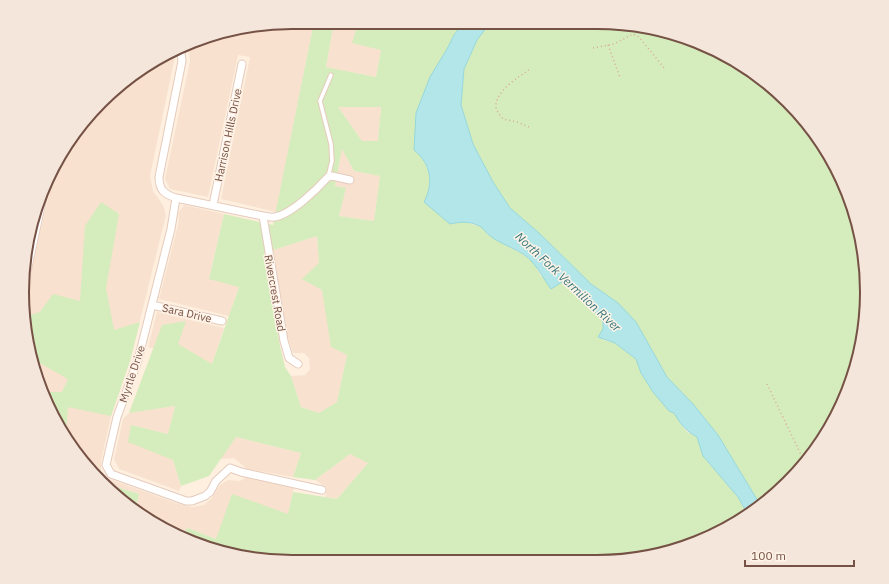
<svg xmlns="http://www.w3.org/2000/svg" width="889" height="584" font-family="'IBM Plex Sans',sans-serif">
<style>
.residential{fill:#f8e2cf}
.green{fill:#d5ecbc;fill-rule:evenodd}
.water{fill:#b2e6e9;stroke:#97d8db}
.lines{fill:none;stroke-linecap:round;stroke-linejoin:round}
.service-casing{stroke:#e5cbbd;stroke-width:5.5}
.minor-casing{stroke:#e5cbbd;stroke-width:9}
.path{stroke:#daab98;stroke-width:1.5;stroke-dasharray:1 3;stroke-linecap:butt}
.service{stroke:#fff;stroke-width:3.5}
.minor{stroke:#fff;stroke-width:7}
.labels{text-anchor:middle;stroke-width:3;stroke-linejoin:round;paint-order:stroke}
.street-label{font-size:11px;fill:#765145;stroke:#fff3e7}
.water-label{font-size:12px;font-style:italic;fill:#37787d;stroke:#fff3e7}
.rim{fill:none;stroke:#765145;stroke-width:2}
</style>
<rect width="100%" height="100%" fill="#feefdf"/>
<path class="residential" d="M292 22H314L276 212 221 199 250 57 238 55 208 197 170 189 165 179 190 61 189 51 186 46 205 36Z
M334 22H346L357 26 381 50 376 77 326 67Z
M172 53 175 57 150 176 153 191 163 205 166 215 130 361 111 416 101 461V471L109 479 176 503 192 507 204 505 211 499 220 485 228 480 240 481 246 477 294 488 288 514 216 539 188 528 179 536 173 534 136 509 139 494 104 483 58 427 31 362 25 301 55 167 78 127 142 68Z
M338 107H381L378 141H362Z
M342 149 354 171 380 176 374 221 339 216 345 188 335 186Z
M184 205 224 214 209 278 239 286 229 316 159 299 178 225 179 212Z
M317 236 319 263 347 355 337 403 319 413 301 407 291 376 305 375 310 369 309 358 304 353H293L287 335 273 250Z
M157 312 224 328 212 364 148 347Z
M175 406 168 434 131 425 173 460 181 486 179 491 119 469 114 459 123 419 129 413Z
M236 437 301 453 293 477 247 469 234 458 220 459Z
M350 454 368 463 337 499 325 497 327 488 315 480Z"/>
<path class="green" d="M314 22H334L326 67 376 77 381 50 352 43 357 26 346 22 463 23 454 35 447 49 414 150C427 161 433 178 428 194L450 224 464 222 482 227 488 235 522 254 533 262 541 276 570 285 577 294 597 314 603 322V340L615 343 636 359 641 373 653 392 674 412 682 426 687 432 697 437 703 456 738 497 748 515 716 534 667 553 614 561 257 560 179 536 188 528 216 539 232 494 288 514 293 492 337 499 368 463 350 454 315 480 293 477 301 453 236 437 209 476 181 486 173 460 128 442 131 425 168 434 175 406 129 413 162 325 186 321 178 344 212 364 239 287 209 279 224 214 273 225ZM338 107H381L378 141H362ZM342 149 354 171 380 176 374 221 339 216 346 188 335 186ZM317 236 319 263 302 279 322 290 331 347 347 355 337 402 319 413 301 407 291 376 285 367 280 346 264 253Z
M490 23 632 24 716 50 775 89 811 128 839 173 858 222 866 275 865 327 853 379 831 427 800 470 761 506 718 435 693 404 667 377 652 351 618 303 591 284 539 233 510 208 493 182 473 144 461 105 464 69 477 40Z
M101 202 119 214 106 288 114 330 140 322 130 361 111 416 68 407 66 436 58 427 44 392H62L68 379 38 362 31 361 27 316 40 312 53 294 80 301 85 226Z
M104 483 139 494 136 509 114 495Z"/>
<path class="water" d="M463 23H490L477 40 464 69 461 105 473 144 493 182 510 208 539 233 591 284 618 303 636 322 667 377 693 404 718 435 761 506 748 515 738 497 703 456 697 437C684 430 681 424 674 413L669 411 653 392 641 373 636 359 615 343 598 337 603 329V322L597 314 577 294 570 285 562 282 551 289C545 281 540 271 533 263 522 249 502 246 489 235 484 231 483 227 477 225 468 221 459 222 450 224L424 202C434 183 431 164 414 150L416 113 430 77 447 49 454 35Z"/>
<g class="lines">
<defs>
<path id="service" d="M328 177 332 161 331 144 320 101 331 75"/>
<path id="minor" d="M180 49 181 53 182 61 159 177C159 190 164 194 176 198L171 229 138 360 117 417 106 465 111 474 186 501H192L205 496 210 492 216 481 230 468 241 472 322 490
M176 198 263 216 284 341 289 358 298 364
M213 205 242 64
M263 216C267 216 272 218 275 217 292 214 317 189 328 177L332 176 350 180
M24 286 46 183
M152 305 222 321"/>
</defs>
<use href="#service" class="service-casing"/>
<use href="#minor" class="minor-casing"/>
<path class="path" d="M608 45 620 77
M593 48 614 44 633 34 639 37 665 69
M529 70C518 77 494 92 496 108 497 112 500 115 503 119L517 122 529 127
M847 197 849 200
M767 384 805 463"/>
<use href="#service" class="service"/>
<use href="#minor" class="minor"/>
</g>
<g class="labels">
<g class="street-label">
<text transform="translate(228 135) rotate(-78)" y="4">Harrison Hills Drive</text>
<text transform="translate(275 293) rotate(80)" y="4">Rivercrest Road</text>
<text transform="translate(187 313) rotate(13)" y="4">Sara Drive</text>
<text transform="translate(132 374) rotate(-72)" y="4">Myrtle Drive</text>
</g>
<g class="water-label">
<text transform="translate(568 282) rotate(43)" y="4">North Fork Vermilion River</text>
</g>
</g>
<path d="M0 0H889V584H0ZM292 29H597A263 263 0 0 1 860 292V292A263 263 0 0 1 597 555H292A263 263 0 0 1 29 292V292A263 263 0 0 1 292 29Z" fill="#f4e6da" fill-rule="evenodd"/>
<path class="rim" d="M292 29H597A263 263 0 0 1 860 292V292A263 263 0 0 1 597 555H292A263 263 0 0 1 29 292V292A263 263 0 0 1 292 29Z"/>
<path d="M745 560v6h109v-6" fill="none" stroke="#765145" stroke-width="2"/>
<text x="751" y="560" font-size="12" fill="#765145" stroke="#fff3e7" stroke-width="3" paint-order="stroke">100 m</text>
</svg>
